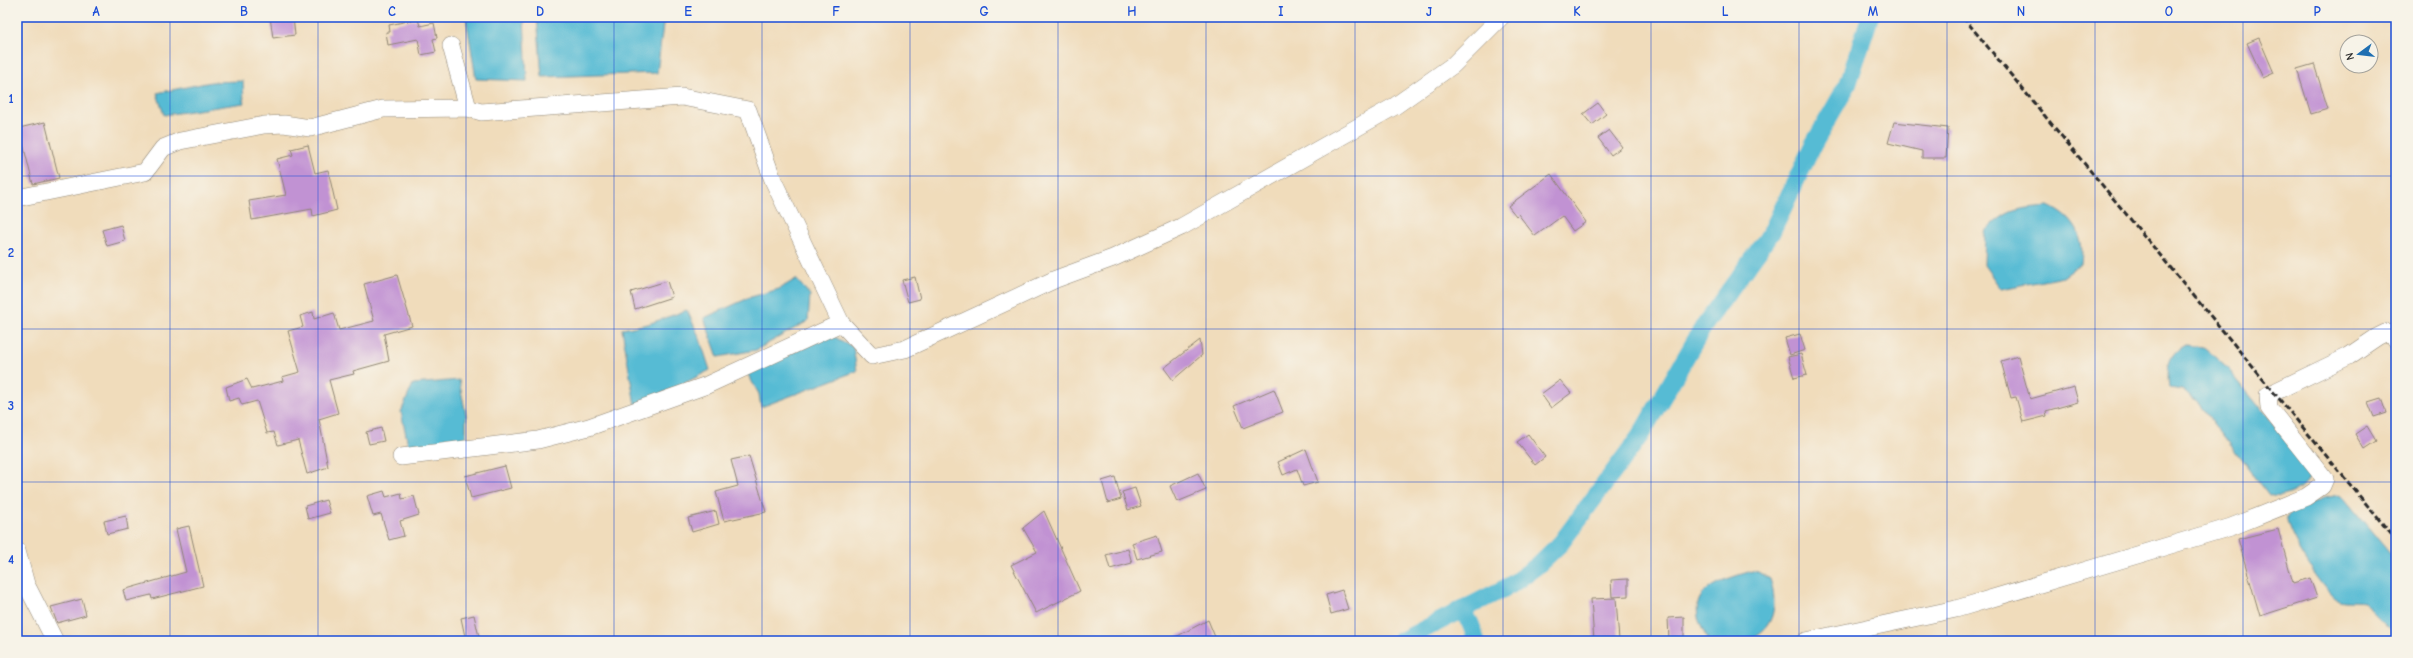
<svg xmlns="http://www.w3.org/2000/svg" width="2413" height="658" font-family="'Comic Neue',sans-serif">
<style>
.water{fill:#56bbd4;stroke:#407380}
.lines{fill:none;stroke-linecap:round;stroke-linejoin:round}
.canal{stroke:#56bbd4;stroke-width:18}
.building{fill:#c192d3}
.minor-casing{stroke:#8e8473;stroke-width:18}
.minor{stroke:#fff;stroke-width:17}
.rail{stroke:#2b2b2b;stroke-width:3;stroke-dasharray:6 3;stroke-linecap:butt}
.grid{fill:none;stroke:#1d4ed8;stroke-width:1;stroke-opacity:0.55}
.neatline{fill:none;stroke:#1d4ed8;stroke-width:1.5}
.grid-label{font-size:13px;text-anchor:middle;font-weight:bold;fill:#1d4ed8}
</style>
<rect width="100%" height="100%" fill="#f7f3e8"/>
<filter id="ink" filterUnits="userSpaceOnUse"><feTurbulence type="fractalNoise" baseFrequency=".025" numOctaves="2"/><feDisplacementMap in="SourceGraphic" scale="8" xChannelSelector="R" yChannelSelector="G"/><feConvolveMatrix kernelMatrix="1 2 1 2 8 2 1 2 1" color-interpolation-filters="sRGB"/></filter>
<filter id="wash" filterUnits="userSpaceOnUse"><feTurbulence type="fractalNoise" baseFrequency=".012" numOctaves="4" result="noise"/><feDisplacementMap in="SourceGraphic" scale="16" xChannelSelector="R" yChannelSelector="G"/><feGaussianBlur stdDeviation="0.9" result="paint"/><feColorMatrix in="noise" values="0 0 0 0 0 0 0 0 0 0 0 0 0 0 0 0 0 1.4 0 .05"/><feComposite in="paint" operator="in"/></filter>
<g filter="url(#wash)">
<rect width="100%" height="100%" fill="#f0dcbb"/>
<path class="water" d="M466 17H524L527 81 476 79Z
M537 17H664L657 73 542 77Z
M243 81 244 103 164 115 157 93 211 82Z
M2049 206C2075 218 2085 236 2081 264L2063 277 2001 289 1984 265 1985 232C2008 208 2017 209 2049 206Z
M796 279 810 295 808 321 756 350 718 357 704 318 751 297 779 289Z
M687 310 700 339 710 370 681 385 635 405 622 329 648 324Z
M831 335 853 347 857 371 761 407 759 394 747 373Z
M2186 345 2204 347 2229 370 2311 470C2311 487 2284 501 2269 495L2199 404 2182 390 2169 388C2167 368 2167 356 2186 345Z
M459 380 466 415V442L409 449 401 412 413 384Z
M2339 495 2344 498 2396 561V631L2389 628 2363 602C2353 600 2344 603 2336 598 2324 591 2284 531 2287 517 2287 515 2289 514 2290 512L2324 498Z
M1752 571 1758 572 1770 579C1779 607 1774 635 1740 641 1730 643 1719 641 1709 641 1679 594 1711 583 1752 571Z"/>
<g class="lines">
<path class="canal" d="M1458 611C1470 615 1473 630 1476 641
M1401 641 1511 585 1538 565 1561 543 1640 436 1705 324 1771 233 1813 145 1848 84 1870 17"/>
</g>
<g id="blocks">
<path class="building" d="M270 17H293L295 35 273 38Z
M418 19 420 26 434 23 437 38 433 39 436 52 421 55 418 39 388 45 386 32H390L389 25Z
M2259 38 2274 73 2263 78 2247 43Z
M2314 64 2328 109 2311 114 2297 69Z
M1598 103 1606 114 1592 125 1583 114Z
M45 122 59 178 33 184 19 128Z
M1894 122 1948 128 1946 158H1922V151L1888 143Z
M1609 130 1622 147 1611 155 1598 138Z
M308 145 315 173 328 170 337 210 313 216 312 209 252 220 249 201 286 195 277 159 293 155 291 149Z
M1551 174 1586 222 1573 231 1562 216 1535 236 1518 214 1516 216 1508 206Z
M121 225 125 241 107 246 102 230Z
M397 275 412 326 384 334 389 361 353 371 354 374 329 380 338 413 319 419 328 467 307 474 298 440 278 445 274 432 267 433 257 401 242 405 239 398 229 401 226 387 247 379 252 389 283 381 282 377 300 372 288 331 303 327 300 316 313 312 314 319 334 313 339 330 374 321 364 284Z
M915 277 920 299 908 302 902 280Z
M667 281 672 297 635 309 631 292Z
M1800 334 1805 350 1790 355 1785 338Z
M1200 340 1202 355 1173 380 1164 368Z
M1801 354 1807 375 1794 378 1788 357Z
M2018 356 2030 399 2074 387 2078 402 2046 411 2047 416 2023 422 2016 397 2011 398 2001 361Z
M1560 380 1571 393 1551 408 1541 394Z
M1274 389 1283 412 1243 428 1234 406Z
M2381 398 2386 413 2374 417 2368 402Z
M2367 426 2376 441 2364 449 2355 434Z
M381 428 384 441 369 444 366 432Z
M1528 434 1545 457 1535 465 1517 442Z
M1306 449 1318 482 1303 486 1297 469 1283 475 1278 462Z
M749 456 766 512 724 521 716 492 738 486 731 460Z
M505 466 511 488 471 498 465 476Z
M1198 473 1206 490 1177 502 1170 486Z
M1115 477 1121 499 1108 503 1102 481Z
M1135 488 1141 506 1128 510 1122 492Z
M384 491 386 497 401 493 402 499 414 496 419 515 400 521 404 536 389 540 381 514 373 516 367 496Z
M326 500 330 513 308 519 305 506Z
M716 511 719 524 692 532 688 518Z
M1044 511 1080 591 1036 613 1011 565 1037 552 1023 528Z
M126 516 128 529 107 534 104 521Z
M189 526 203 586 152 599 151 595 126 601 123 590 186 572 176 529Z
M2278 529 2293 583 2310 578 2317 598 2260 616 2238 539Z
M1157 535 1162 552 1137 559 1132 543Z
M1128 549 1132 563 1110 569 1106 555Z
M1628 579V596L1612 597 1611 580Z
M1342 590 1348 609 1331 614 1326 595Z
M1616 598 1619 641H1594L1591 599Z
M82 599 86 615 57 623 51 607Z
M474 615 480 641H466L461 618Z
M1684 617V641H1669L1668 618Z
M1208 620 1215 637 1208 641H1168Z"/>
</g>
</g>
<g filter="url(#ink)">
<use href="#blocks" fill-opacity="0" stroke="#8e8473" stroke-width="1"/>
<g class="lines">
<defs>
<path id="minor" d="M451 46 468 108 481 112 682 97 748 110 773 180 841 323
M17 198 145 172 163 148 180 141 264 125 284 124 310 128 383 109 468 108
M401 457 538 440 589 427 707 385 841 323 872 356 905 349 1056 279 1113 258 1181 227 1395 106 1453 65 1501 17
M17 551 26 584 55 641
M1806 641 1956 609 2231 527 2306 497 2322 486 2325 479 2269 408 2268 395 2349 356 2377 337 2385 333 2393 334 2396 340"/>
</defs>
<use href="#minor" class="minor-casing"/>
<use href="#minor" class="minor"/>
<path class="rail" d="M1963 17 2396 540"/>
</g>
</g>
<path class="grid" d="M170 17V641M318 17V641M466 17V641M614 17V641M762 17V641M910 17V641M1058 17V641M1206 17V641M1355 17V641M1503 17V641M1651 17V641M1799 17V641M1947 17V641M2095 17V641M2243 17V641M17 176H2396M17 329H2396M17 482H2396"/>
<rect width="2413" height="658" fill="none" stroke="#f7f3e8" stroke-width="44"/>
<g transform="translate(2359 54) rotate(255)"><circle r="19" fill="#f7f3e8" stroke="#a5a39c"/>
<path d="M0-3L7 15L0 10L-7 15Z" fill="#1f6fb2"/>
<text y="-6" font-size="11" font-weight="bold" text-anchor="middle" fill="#2b2b2b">N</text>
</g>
<rect x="22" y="22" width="2369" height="614" class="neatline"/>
<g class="grid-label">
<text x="96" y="16">A</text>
<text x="244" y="16">B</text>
<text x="392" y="16">C</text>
<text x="540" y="16">D</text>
<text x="688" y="16">E</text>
<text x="836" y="16">F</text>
<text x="984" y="16">G</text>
<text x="1132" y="16">H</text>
<text x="1281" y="16">I</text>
<text x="1429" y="16">J</text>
<text x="1577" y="16">K</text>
<text x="1725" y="16">L</text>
<text x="1873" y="16">M</text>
<text x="2021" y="16">N</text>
<text x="2169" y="16">O</text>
<text x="2317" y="16">P</text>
<text x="11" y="103">1</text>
<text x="11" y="257">2</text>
<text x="11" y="410">3</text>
<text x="11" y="564">4</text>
</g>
</svg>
